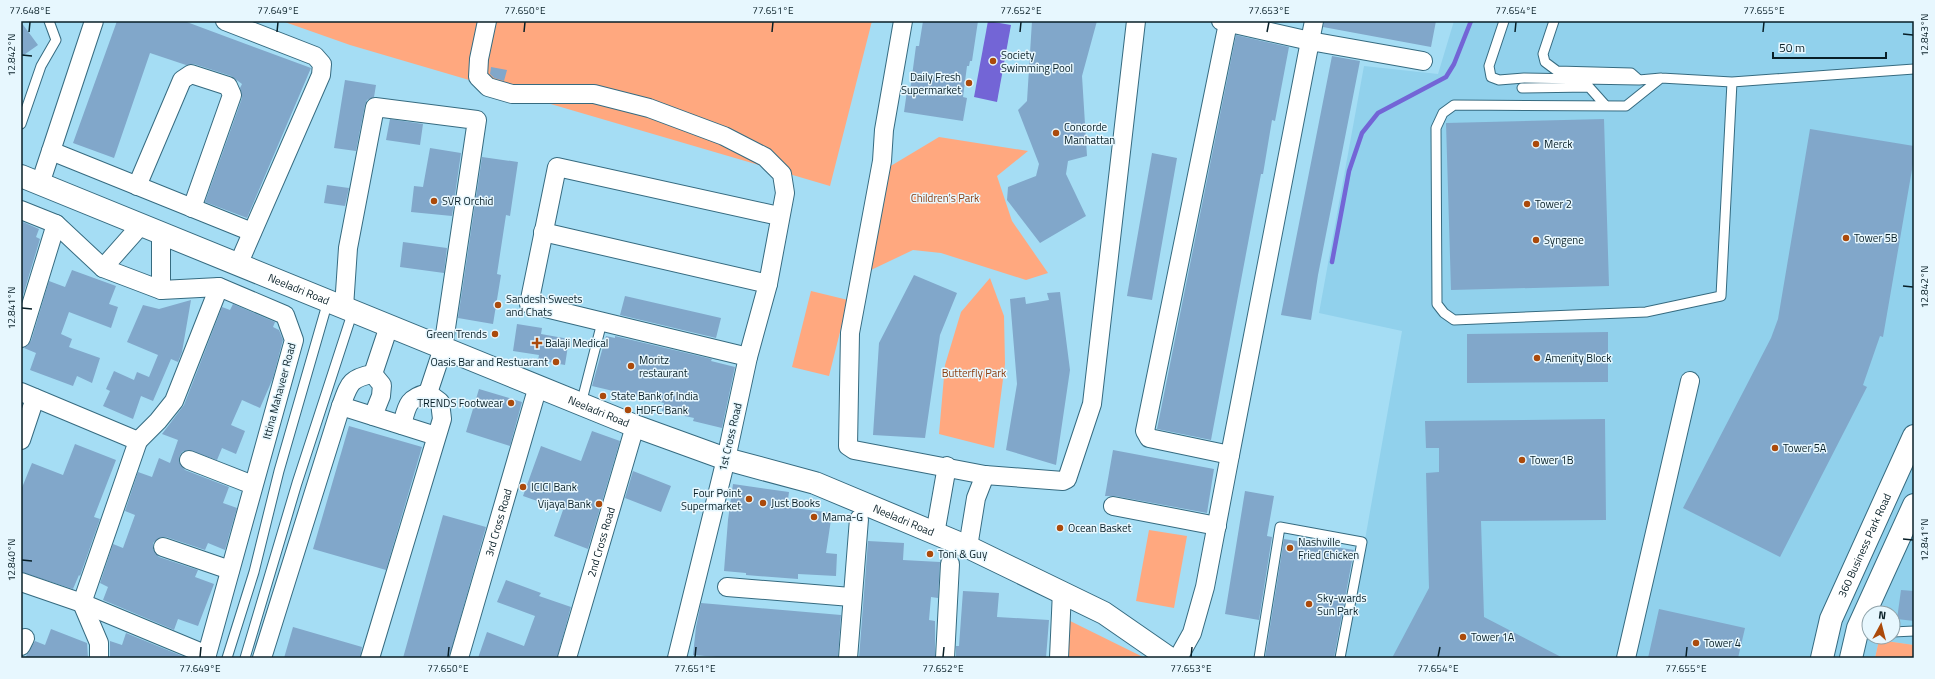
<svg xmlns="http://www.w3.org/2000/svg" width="1935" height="679" font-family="'Titillium Web',sans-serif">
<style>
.built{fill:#91d1ec;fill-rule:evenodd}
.green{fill:#ffa87f}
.water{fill:#7365d6}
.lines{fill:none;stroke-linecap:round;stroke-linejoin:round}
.stream{stroke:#7365d6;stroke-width:4.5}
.building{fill:#81a7ca}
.lane-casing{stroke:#366b80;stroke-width:11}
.street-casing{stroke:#366b80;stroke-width:20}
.secondary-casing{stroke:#366b80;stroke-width:24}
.lane{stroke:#fff;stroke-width:9}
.street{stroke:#fff;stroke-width:18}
.secondary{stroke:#fff;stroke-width:22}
.ticks{fill:none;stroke:#081f27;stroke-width:1.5}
.poi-dot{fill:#ab4a0b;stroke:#e7f7fe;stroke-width:1.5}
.labels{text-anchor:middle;stroke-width:3;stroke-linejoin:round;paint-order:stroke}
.poi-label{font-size:11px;fill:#081f27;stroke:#e7f7fe;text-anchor:start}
.park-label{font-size:11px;fill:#8b3e11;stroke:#e7f7fe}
.street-label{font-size:11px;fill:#081f27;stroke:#e7f7fe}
.neatline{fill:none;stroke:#081f27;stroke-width:1.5}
.ticks-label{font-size:10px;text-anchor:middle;fill:#081f27}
</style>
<rect width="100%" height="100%" fill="#a5ddf4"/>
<path class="built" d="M1454 21H1914V645L1879 640 1875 658H1344L1402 331 1319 313 1364 66 1438 74ZM1869 613H1893V637H1869Z"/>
<path class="green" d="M282 21H872L830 186 350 45Z
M939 137 1028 151 997 176 1012 221 1048 273 1026 280 941 253 913 250 871 270 889 167Z
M990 278 1004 316 1005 364 994 448 939 434 945 365 961 312Z
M811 291 848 300 829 376 792 367Z
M1149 530 1187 536 1174 608 1136 601Z
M1060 616 1145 658H1058Z
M1879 640 1914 645V658H1875Z"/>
<path class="water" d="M988 21 1011 25 997 102 974 97Z"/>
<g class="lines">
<path class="stream" d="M1332 262 1349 171 1362 133 1378 113 1446 77 1454 64 1471 21"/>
</g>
<path class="building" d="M117 21H184L311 68 247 218 205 202 242 98 240 88 242 84 231 76 194 64 186 65 150 53 114 158 73 143Z
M923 21H978L972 61H970L969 66H967L963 97 967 98 963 121 904 112 907 91H910L916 46H919Z
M1032 21H1097L1082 76 1087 156 1068 161 1066 174 1086 216 1040 243 1007 200 1008 187 1036 176 1039 164 1018 110 1027 101Z
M1324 21H1436L1431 47 1323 27Z
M21 22 38 45 21 57Z
M1236 35 1289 47 1275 121 1272 120 1263 174H1261L1211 440 1157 429Z
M1332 56 1360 61 1318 275 1311 320 1281 315Z
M491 67 507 70 504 81 494 78 490 74Z
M345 80 376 85 374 97 367 100 365 105 356 151 334 148Z
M390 119 423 124 420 145 386 140Z
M1604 119 1609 286 1451 290 1446 123Z
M1810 129 1914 146V158L1883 337 1880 336 1863 385 1867 387 1780 557 1683 508 1771 338 1778 319Z
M430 148 461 153 452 216 411 212 414 186 423 187Z
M1152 153 1177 158 1152 300 1127 296Z
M482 157 518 162 510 216 506 215 497 274 501 275 493 324 458 318Z
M327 185 349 188 345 206 324 203Z
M21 221 39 229 36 237 40 239 21 302Z
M403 242 447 248 444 273 400 267Z
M72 270 116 286 109 304 118 307 111 328 69 312 61 334 72 339 69 347 100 358 92 383 77 376 73 386 30 370 36 353 24 348 31 341 49 281 65 287Z
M914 275 957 293 940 335 925 438 873 435 879 343Z
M1060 292 1070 370 1056 465 1006 450 1017 384 1010 299 1025 297 1026 304 1049 300 1047 293Z
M625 296 721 318 716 338 620 315Z
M191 300 182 352 178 362 171 359 153 401 141 396 133 419 103 406 110 391 106 389 114 371 134 380 137 372 149 377 158 355 127 342 143 305 159 309Z
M233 304 275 322 273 327 279 330 283 340 273 378 260 408 242 400 231 425 245 431 236 454 222 448 217 460 188 450 182 452 179 457V462L185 470 229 487 223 503 237 508 225 550 208 543 205 550 166 537H161L153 543V549L159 557 198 570 195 577 214 584 198 626 178 619 174 630 103 600 108 587 100 583 113 544 123 548 135 515 125 511 138 472 152 477 159 458 170 463 178 440 162 434 184 405 222 307 230 310Z
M517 324 542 328 541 334 569 339 565 365 538 360 539 355 513 351Z
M1608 332V382L1467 383V334Z
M606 336 615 338V336L712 359 711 361 735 367 722 428 693 421 694 418 662 411 664 403 592 386Z
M479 389 522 402 510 446 466 432Z
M1605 419 1606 520 1481 521 1484 617 1563 658H1392L1429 588 1426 473 1439 472V448H1426L1425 421Z
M349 426 422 447 386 570 313 549Z
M592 431 620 441 588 549 554 536 563 510 523 496 541 446 581 461Z
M75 444 116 460 94 517 100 519 80 576 79 575 73 589 21 572V490L32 463 63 475Z
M1113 450 1214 469 1207 513 1115 496H1105Z
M633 471 671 486 661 512 625 498Z
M733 484 789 492 787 507 832 513 826 553 837 554 836 576 798 574V579L746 575V573L724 571 728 520Z
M1245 491 1274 496 1267 536 1272 537 1259 620 1225 614Z
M443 515 486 527 449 658H403Z
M1284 539 1354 550 1334 658H1265Z
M868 541 904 543 903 560 940 562 938 598 931 597 929 620 935 621V658H859Z
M506 580 541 593 539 596 571 607 557 658H478L487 632 524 646 535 616 497 602Z
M1901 590 1914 591V621L1897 619Z
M963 591 999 593 997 617 1049 620 1046 658H956V646H959Z
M701 603 841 615 838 658H729L693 655 696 627Z
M1659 609 1745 628 1738 658H1648Z
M293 627 362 647 360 658H284Z
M51 629 87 643 88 658H25L35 641 45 645Z
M126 633 187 658H110V641L122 645Z"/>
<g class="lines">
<defs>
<path id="lane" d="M1504 21 1489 66 1491 77 1499 80 1524 78 1639 80 1661 78 1732 82 1914 69
M1554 21 1543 54 1545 62 1557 71 1631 73 1639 80
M1661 78 1626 106 1454 105 1443 113 1436 128 1437 304 1444 313 1454 320 1646 312 1721 296 1732 82
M1522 88 1589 87 1606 106
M21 124 41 66 56 40 49 21
M581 404 600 330
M1893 632 1914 631
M227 658 254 572 279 471 328 301
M245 658 297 483 353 311
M1259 658 1280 527 1362 542 1340 658"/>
<g id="street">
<path d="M225 21 315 56 322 64 321 75 238 265"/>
<path d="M487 21 479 59 478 77 488 87 512 94H594L649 108 724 136 765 157 782 174 785 193 768 284 748 357 726 459 677 658"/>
<path d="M903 21 884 130 882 161 850 333 848 446 854 450 985 475 1063 481 1067 479 1092 404 1136 21"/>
<path d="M1221 21 1310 41 1314 21"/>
<path d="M51 151 252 232"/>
<path d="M40 184 94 21"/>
<path d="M137 186 182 80 191 74 228 86 232 95 192 208"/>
<path d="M21 210 56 224 103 268 161 290 219 287 285 315 294 340 206 658"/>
<path d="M543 232 768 284"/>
<path d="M161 233V290"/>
<path d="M103 268 141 225"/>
<path d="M344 307 348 248 375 107 477 120 443 348 428 393"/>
<path d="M21 338 56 224"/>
<path d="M748 357 529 304 557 167 779 216"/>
<path d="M373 374 389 326"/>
<path d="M373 374 382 385 381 396 373 416"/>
<path d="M21 392 138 441 82 603 99 643V658"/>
<path d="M341 406 436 436"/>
<path d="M402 425C407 406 407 398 428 393"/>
<path d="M21 440 35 398"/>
<path d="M138 441 158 421 174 401 219 287"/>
<path d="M1230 455 1310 41 1423 61"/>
<path d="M189 460 253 485"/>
<path d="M1113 506 1217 526"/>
<path d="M935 534 947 466"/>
<path d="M163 547 230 570"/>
<path d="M968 547 976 498 985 475"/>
<path d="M21 582 82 603 207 655"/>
<path d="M727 587 851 597"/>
<path d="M21 646 25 638"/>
<path d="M262 658 341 406C349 385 349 378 373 374"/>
<path d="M370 658 442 419 440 402 428 393"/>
<path id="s1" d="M459 658 538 386"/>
<path id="s2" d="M567 658 635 426"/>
<path d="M848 658 859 519"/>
<path d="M945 658 950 564"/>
<path d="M1059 658 1062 591"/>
<path d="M1178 658 1192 633 1205 587 1230 455 1149 438 1145 431 1228 23"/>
<path d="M1626 658 1690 381"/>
</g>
<g id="secondary">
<path id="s3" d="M21 176 635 426 726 459 815 483 968 547 1104 613 1169 658"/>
<path id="s4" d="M1822 658 1831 619 1914 436"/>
<path d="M1851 658 1858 628 1914 505"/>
</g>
</defs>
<use href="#lane" class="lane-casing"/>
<use href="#street" class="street-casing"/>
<use href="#secondary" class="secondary-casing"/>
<use href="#lane" class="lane"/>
<use href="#street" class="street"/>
<use href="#secondary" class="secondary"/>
</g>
<path class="ticks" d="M29 32 30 22M277 32 278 22M524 32 525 22M772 32 773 22M1020 32 1021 22M1267 32 1269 22M1515 32 1516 22M1763 32 1764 22M1903 34 1913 35M22 55 32 56M1903 286 1913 287M22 308 32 309M1903 539 1913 540M22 560 32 561M200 657 201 647M448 657 449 647M695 657 696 647M943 657 944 647M1191 657 1192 647M1438 657 1440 647M1686 657 1687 647"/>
<g class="poi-dot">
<circle cx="993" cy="61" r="4"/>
<circle cx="969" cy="83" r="4"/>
<circle cx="1056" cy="133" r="4"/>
<circle cx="1536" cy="144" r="4"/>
<circle cx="434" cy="201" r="4"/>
<circle cx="1527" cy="204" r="4"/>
<circle cx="1846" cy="238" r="4"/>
<circle cx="1536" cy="240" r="4"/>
<circle cx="498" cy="305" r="4"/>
<circle cx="495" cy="334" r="4"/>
<path d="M535 337h4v4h4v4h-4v4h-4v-4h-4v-4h4z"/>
<circle cx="1537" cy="358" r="4"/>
<circle cx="556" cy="362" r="4"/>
<circle cx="631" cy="366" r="4"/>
<circle cx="603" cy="396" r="4"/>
<circle cx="511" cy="403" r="4"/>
<circle cx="628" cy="410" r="4"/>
<circle cx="1775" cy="448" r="4"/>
<circle cx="1522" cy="460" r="4"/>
<circle cx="523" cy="487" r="4"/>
<circle cx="749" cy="499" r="4"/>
<circle cx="763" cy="503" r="4"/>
<circle cx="599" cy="504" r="4"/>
<circle cx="814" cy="517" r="4"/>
<circle cx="1060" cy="528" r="4"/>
<circle cx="1290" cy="548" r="4"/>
<circle cx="930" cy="554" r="4"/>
<circle cx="1309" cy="604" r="4"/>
<circle cx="1463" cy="637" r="4"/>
<circle cx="1696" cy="643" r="4"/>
</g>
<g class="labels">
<g class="poi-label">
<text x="1001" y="59">Society<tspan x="1001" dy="13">Swimming Pool</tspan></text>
<text x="961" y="81" text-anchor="end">Daily Fresh<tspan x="961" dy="13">Supermarket</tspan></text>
<text x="1064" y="131">Concorde<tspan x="1064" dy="13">Manhattan</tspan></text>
<text x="1544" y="148">Merck</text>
<text x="442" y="205">SVR Orchid</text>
<text x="1535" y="208">Tower 2</text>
<text x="1854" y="242">Tower 5B</text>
<text x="1544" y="244">Syngene</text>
<text x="506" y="303">Sandesh Sweets<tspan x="506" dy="13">and Chats</tspan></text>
<text x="487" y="338" text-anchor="end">Green Trends</text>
<text x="545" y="347">Balaji Medical</text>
<text x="1545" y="362">Amenity Block</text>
<text x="639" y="364">Moritz<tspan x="639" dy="13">restaurant</tspan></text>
<text x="548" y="366" text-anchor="end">Oasis Bar and Restuarant</text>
<text x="611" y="400">State Bank of India</text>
<text x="503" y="407" text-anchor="end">TRENDS Footwear</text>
<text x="636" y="414">HDFC Bank</text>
<text x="1783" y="452">Tower 5A</text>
<text x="1530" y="464">Tower 1B</text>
<text x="531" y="491">ICICI Bank</text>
<text x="741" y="497" text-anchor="end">Four Point<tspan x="741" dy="13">Supermarket</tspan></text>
<text x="771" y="507">Just Books</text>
<text x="591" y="508" text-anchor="end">Vijaya Bank</text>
<text x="822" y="521">Mama-G</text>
<text x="1068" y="532">Ocean Basket</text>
<text x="1298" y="546">Nashville<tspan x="1298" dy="13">Fried Chicken</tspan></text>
<text x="938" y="558">Toni &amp; Guy</text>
<text x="1317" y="602">Sky-wards<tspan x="1317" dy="13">Sun Park</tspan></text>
<text x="1471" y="641">Tower 1A</text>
<text x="1704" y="647">Tower 4</text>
</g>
<g class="park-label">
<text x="945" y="202">Children's Park</text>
<text x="974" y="377">Butterfly Park</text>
</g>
<g class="street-label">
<text dy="4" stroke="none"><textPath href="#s3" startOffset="300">Neeladri Road</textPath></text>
<text transform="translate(279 391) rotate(-75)" y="4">Ittina Mahaveer Road</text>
<text dy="4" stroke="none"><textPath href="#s3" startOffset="624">Neeladri Road</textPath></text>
<text transform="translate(730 437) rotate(-77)" y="4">1st Cross Road</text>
<text dy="4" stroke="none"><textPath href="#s3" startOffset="948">Neeladri Road</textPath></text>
<text dy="4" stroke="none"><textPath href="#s1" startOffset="141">3rd Cross Road</textPath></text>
<text dy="4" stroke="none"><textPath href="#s2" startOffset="121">2nd Cross Road</textPath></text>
<text dy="4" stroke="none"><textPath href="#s4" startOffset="121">360 Business Park Road</textPath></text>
</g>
</g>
<rect width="1935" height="679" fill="none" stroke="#e7f7fe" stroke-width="44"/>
<g transform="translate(1881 625) rotate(7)"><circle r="19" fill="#e7f7fe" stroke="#8ea1a8"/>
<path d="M0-3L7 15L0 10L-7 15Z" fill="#ab4a0b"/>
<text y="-6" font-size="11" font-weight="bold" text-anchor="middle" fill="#081f27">N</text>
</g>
<path d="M1773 52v6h113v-6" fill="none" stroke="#081f27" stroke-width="2"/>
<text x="1779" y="52" font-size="12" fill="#081f27" stroke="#e7f7fe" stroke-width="3" paint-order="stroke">50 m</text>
<rect x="22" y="22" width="1891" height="635" class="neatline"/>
<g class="ticks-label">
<text x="30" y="14">77.648°E</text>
<text x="278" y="14">77.649°E</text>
<text x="525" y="14">77.650°E</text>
<text x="773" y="14">77.651°E</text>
<text x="1021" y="14">77.652°E</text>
<text x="1269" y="14">77.653°E</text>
<text x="1516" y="14">77.654°E</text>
<text x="1764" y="14">77.655°E</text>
<text transform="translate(1924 35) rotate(-90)" y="4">12.843°N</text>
<text transform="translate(11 55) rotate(-90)" y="4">12.842°N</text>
<text transform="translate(1924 287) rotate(-90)" y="4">12.842°N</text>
<text transform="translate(11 308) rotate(-90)" y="4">12.841°N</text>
<text transform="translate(1924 540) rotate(-90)" y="4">12.841°N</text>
<text transform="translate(11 560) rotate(-90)" y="4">12.840°N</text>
<text x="200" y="672">77.649°E</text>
<text x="448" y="672">77.650°E</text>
<text x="695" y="672">77.651°E</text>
<text x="943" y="672">77.652°E</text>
<text x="1191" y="672">77.653°E</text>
<text x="1438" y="672">77.654°E</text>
<text x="1686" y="672">77.655°E</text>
</g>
</svg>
